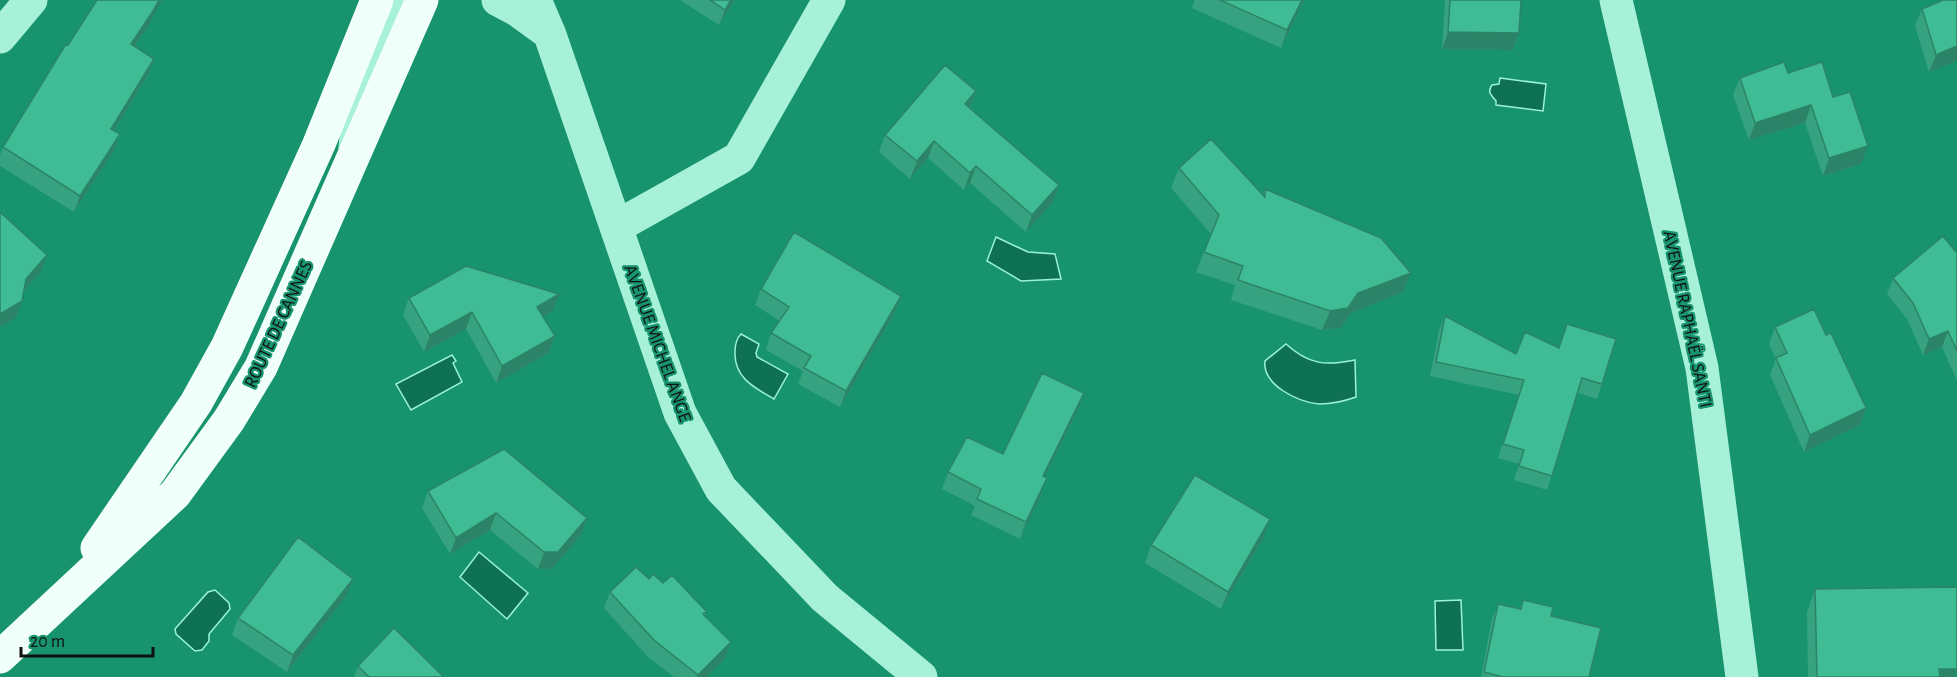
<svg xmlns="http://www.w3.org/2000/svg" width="1957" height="677" font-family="'Alegreya Sans',sans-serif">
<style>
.water{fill:#0f7153;stroke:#9af3d5;stroke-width:1.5}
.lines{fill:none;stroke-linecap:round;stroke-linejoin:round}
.street{stroke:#a7f1d9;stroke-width:33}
.primary{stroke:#f1fffb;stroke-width:33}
.wall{fill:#36a27f}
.shaded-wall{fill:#2c8468}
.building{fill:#3fbc94;stroke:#2c8468;stroke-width:1.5}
.labels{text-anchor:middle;stroke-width:4.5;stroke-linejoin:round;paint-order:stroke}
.street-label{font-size:18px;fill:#111;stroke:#17946d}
</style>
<rect width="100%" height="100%" fill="#17946d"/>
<path class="water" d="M1500 78 1546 84 1543 111 1496 105V101C1491 95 1487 92 1492 85L1499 84Z
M996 237 1028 252 1055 254 1061 279 1021 281 987 261Z
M741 334 759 344 756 353 757 357 788 374 774 399C755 388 734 378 735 352 735 345 736 339 741 334Z
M1286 344C1309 365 1326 366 1355 360L1356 397C1345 401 1331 404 1319 404 1298 402 1262 385 1265 361Z
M452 355 456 361 453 363 462 382 411 410 396 384Z
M479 552 528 593 507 619 460 577Z
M215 590 229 603 230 609 209 634V641L202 650 195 651 176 634 175 629 208 592Z
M1461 600 1463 650H1436L1435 601Z"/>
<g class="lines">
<path class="street" d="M498 0 517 10 549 33
M535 0 550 35 680 413 721 489 825 598 921 677
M1616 0 1702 368 1742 677
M0 37 31 0
M355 148 360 95 398 0
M616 227 739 158 829 0"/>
<path class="primary" d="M97 548 196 403 227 347 319 144 377 0
M0 657 175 494 229 420 261 367 422 0"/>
</g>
<path class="wall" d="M680 0H735L719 25Z
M1195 0H1304L1281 48 1192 8Z
M1445 0H1521L1519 33 1513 50 1442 49Z
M1957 0V61L1929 72 1915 26 1922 9Z
M147 28 134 46 154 59 148 75 114 131 120 134 114 151 74 212 0 166V155L3 147 68 45Z
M1788 73 1833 97 1861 164 1823 176 1805 123 1749 140 1733 95 1740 78Z
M976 91 970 108 1053 202 1026 232 970 183 964 190 928 158 910 179 879 152 885 135Z
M1179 168 1263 195 1265 189 1403 292 1351 313 1341 328 1322 330 1231 300 1235 285 1196 272 1211 234 1171 188Z
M1957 253V381L1942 347 1923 355 1907 319 1887 294 1893 278Z
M761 289 901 296 895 312 840 407 798 384 803 371 766 350 771 333 780 321 755 305Z
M409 298 553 311 543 316 555 336 549 353 496 383 466 329 424 352 403 315Z
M1445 316 1516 354 1559 348 1567 324 1602 384 1597 399 1578 393 1547 490 1514 480 1519 464 1498 458 1519 395 1430 376 1439 330Z
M1775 327 1826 335 1866 408 1860 425 1804 452 1770 375 1776 359 1769 344Z
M1078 410 1044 477 1041 495 1020 539 971 515 975 506 942 489 948 472 1003 454Z
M428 491 587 518 581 535 552 569H538L490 530 450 554 422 508Z
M1264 537 1221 609 1145 563 1151 545Z
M663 583 707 612 705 616 731 642 725 659 706 677H674L648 657 604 608 610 592Z
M1815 589 1957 669 1954 677H1808L1807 612Z
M347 595 287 672 232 635 238 618Z
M1523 600 1551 616 1589 677H1481L1492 619 1498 604 1520 609Z
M358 666 444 677H354Z"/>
<path class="shaded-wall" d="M159 0H162L147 28 125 60 131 44Z
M731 0H735L719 25 725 10Z
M1302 0H1304L1281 48 1287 30Z
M1448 32 1519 33 1513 50 1442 49Z
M1957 46V61L1929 72 1936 55Z
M154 59 148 75 105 145 111 129Z
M976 91 970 108 965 104Z
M1811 105 1805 123 1749 140 1755 123Z
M120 134 114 151 74 212 80 196Z
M934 141 928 158 910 179 917 161Z
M1868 146 1861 164 1823 176 1829 158Z
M976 166 970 183 964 190 970 173Z
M1059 185 1053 202 1026 232 1032 215Z
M47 255 41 272 20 295 26 279Z
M1411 273 1403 292 1351 313 1341 328 1322 330 1330 311 1358 293Z
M559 294 553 311 531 323 537 307Z
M901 296 895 312 840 407 846 391Z
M22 301 16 318 0 327V314Z
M472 312 466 329 424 352 430 335Z
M1948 331 1942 347 1923 355 1929 339Z
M555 336 549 353 496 383 502 366Z
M1084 393 1078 410 1037 492 1043 476Z
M1866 408 1860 425 1804 452 1810 435Z
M1047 478 1041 495 1020 539 1026 522Z
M496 513 490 530 450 554 456 538Z
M587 518 581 535 552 569H538L544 552Z
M1270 519 1264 537 1221 609 1228 592Z
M353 579 347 595 287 672 293 655Z
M731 642 725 659 706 677H697L698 675Z
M1939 669H1957L1954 677H1937Z"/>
<path class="building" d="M97 0H159L153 11 131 44 154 59 111 129 120 134 80 196 3 147 66 44 68 45Z
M710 0H731L725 10Z
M1220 0H1302L1287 30Z
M1450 0H1521L1519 33 1448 32Z
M1943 0H1957V46L1936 55 1922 9Z
M1784 62 1788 73 1822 62 1833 97 1850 92 1868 146 1829 158 1811 105 1755 123 1740 78Z
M945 65 976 91 965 104 1059 185 1032 215 976 166 970 173 934 141 917 161 885 135Z
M1211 139 1265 197V189L1381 238 1411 273 1358 293 1348 308 1330 311 1238 280 1243 266 1204 252 1219 215 1179 168Z
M0 212 47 255 26 279 22 301 0 314Z
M794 232 901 296 846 391 804 368 811 356 771 333 789 307 761 289Z
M1943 236 1957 253V351L1948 331 1929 339 1913 303 1893 278Z
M466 266 559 294 537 307 555 336 502 366 472 312 430 335 409 298Z
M1814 309 1826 335 1831 333 1866 408 1810 435 1776 358 1787 353 1775 327Z
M1445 316 1516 354 1525 332 1559 348 1567 324 1616 339 1602 384 1582 378 1552 476 1519 466 1524 450 1503 444 1524 380 1436 362Z
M1042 373 1084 393 1043 476 1047 478 1026 522 977 499 981 489 948 472 967 437 1003 454Z
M504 449 587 518 558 552H544L496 513 456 538 428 491Z
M1195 475 1270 519 1228 592 1151 545Z
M298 537 353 579 293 655 238 618Z
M636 567 649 579 653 574 663 583 672 575 707 612 703 614 731 642 698 675 654 640 610 592Z
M1957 587V669H1939L1940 677H1817L1815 589Z
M1523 600 1553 607 1551 616 1601 628 1589 677H1503L1484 672 1498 604 1521 609Z
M394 628 444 677H369L358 666Z"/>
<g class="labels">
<g class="street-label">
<text transform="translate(1688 319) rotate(78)" y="6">AVENUE RAPHAËL SANTI</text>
<text transform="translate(278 324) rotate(-65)" y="6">ROUTE DE CANNES</text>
<text transform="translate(658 343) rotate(70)" y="6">AVENUE MICHEL ANGE</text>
</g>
</g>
<path d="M21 647v9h132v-9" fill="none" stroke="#111111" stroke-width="3"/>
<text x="30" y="647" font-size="18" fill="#111111" stroke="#17946d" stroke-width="4.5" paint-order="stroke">20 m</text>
</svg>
